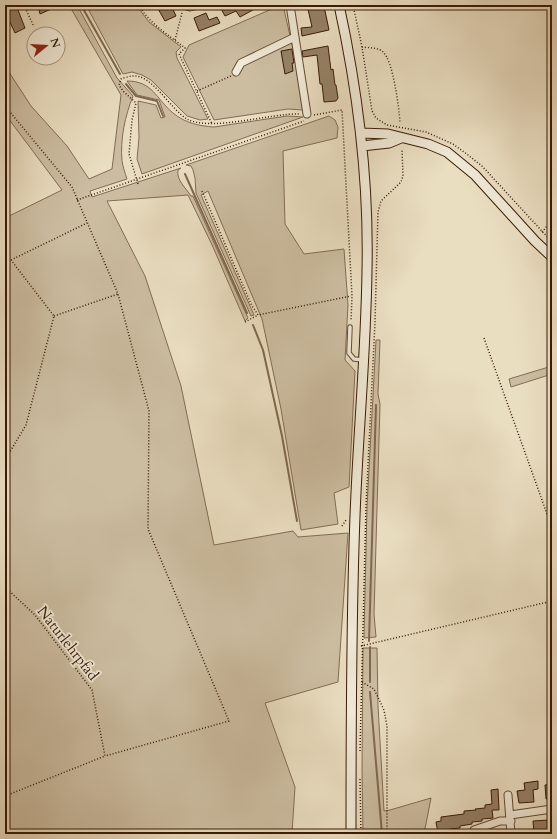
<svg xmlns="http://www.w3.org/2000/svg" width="557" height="839" font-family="Cardo,serif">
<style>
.green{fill:#ccbda1;stroke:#826c54}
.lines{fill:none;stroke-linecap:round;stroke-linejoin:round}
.stream{stroke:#7f6750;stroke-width:2}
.building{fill:#958067;stroke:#391a06}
.lane-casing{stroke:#654b35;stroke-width:5.5}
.street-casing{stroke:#654b35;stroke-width:9}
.secondary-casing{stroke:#391a06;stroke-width:11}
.path{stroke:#391a06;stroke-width:1.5;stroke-dasharray:1 2;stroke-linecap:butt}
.lane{stroke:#f1ead7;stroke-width:3.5}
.street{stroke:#f1ead7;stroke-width:7}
.secondary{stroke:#f1ead7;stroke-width:9}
.labels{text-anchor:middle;stroke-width:3.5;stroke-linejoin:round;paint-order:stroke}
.street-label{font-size:15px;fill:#391a06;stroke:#f1ead7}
</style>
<rect width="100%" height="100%" fill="#eadec1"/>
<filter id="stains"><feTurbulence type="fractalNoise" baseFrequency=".005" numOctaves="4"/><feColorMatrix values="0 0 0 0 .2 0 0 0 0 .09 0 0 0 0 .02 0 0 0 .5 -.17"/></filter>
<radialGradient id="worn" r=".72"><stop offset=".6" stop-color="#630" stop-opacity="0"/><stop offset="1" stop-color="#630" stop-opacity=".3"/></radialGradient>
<path class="green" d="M69 5H77L117 78 133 96C125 116 120 139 122 161 123 167 125 173 127 179L90 191 92 197 181 168 178 170C176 180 186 188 191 196H193L248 318 245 321 213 247 188 195 107 201 145 276 181 386 214 545 293 531 298 537 348 533 338 682 265 703 295 787 292 833 288 834H5V218L62 190 5 114V66L31 106 67 146 89 179 112 169 121 95Z
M86 5H136L149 22 181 47 176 52 177 58 208 119 200 120 187 116 151 80 142 75 132 72 123 74Z
M281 5H283L293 49 303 110 288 109 214 120 183 57 189 45Z
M127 81C153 81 156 99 173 113 185 123 199 126 214 127L287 116 303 117 142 174 137 159 139 138 138 101 156 105 161 118 165 117 159 100 137 95Z
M329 116 335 120 338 127 337 138 283 151 285 224 304 254 344 249 348 305 345 360 355 371 349 487 334 493 338 524 301 530 281 409 262 319 208 191 201 195 254 315 251 316 196 193 195 178 193 170 191 166 186 165Z
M376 340H380L378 394 380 404 374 614 376 637 364 638 367 507Z
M552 366V374L511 387 509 379Z
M363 648H377L378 706 384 811 390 810 431 798 424 834H363L362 769Z"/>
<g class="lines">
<path class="stream" d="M81 5 120 74
M126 84 136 96 157 101 163 116
M185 174 247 313
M253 325 263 350 282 436 297 521
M369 641 376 405
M370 647V682
M370 692 382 834"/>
</g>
<path class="building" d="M5 5H16L25 28 15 33 9 20 10 19 5 8Z
M38 5H60L40 14Z
M161 5H171L176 16 165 21 157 7Z
M219 5H262L240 17 236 11 225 16Z
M307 5 324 6 329 30 302 36 301 28 312 27Z
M206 13 209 20 217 17 220 23 199 31 194 18Z
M328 46 331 70 333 69 335 85H336L338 98 336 101 324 102 322 84H320L317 55 303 57 302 51Z
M292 49 294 63H292L293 71 285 74 281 51Z
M538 781V789L533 790 534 802 519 803 517 791 525 790 524 783Z
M552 784V798L546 799 545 785Z
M498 789 499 810H492L493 818 482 819V821L472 822V824L460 826V828L450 829V832L438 833 436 822 441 821V817L464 814V811L476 810 475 809 485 808V805L492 804 491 790Z
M549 820V827H552V834H534L533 821Z"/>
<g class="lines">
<defs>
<path id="lane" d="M350 327 349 353 354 359 363 360"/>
<path id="street" d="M183 5 190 7 198 5
M290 5 307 114
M236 72 241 63 295 37
M508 795 511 834
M510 815 552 809
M474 834V830L500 821H511"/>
<path id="secondary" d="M339 5C358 92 369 181 367 270 366 352 358 434 355 516 351 622 351 728 351 834
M361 133 388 134 428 144 447 152 475 175 535 241 552 257
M362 146 389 143 401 138"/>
</defs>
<use href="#lane" class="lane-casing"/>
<use href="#street" class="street-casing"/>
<use href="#secondary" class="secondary-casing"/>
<path class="path" d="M24 5 34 27
M139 5C149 24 169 35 185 48L179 54 212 124
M353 5 362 47 372 111 376 118 387 125 426 132 453 144 468 155 482 166 552 242
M175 40 182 13
M362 47C368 48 378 47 383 52 393 60 399 108 400 122
M197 91 231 76
M5 106 72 187 118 294 149 411 148 529 229 721 105 756
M314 115 342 110 352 296 351 321
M138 184 129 154 132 120 136 103 123 91 119 85 121 79C124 78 129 76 133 76 152 74 171 110 187 119 212 132 270 113 300 114
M202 191 251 304 258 315 351 296
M77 200 304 121
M542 232 552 220
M11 260 87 223
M5 262 11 260 54 316 26 425 5 460
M54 316 118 294
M245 322 258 315
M484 338 552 528
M342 526 346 520
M5 587 35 615 92 690 105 756 5 796
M361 646 552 601
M362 682 374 689 384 710 387 726V834
M360 751 366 506 375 322 378 212 381 201 401 182 403 176 402 149
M360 779 361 834
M450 834 467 831"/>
<use href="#lane" class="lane"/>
<use href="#street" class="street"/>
<use href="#secondary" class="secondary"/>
</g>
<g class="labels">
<g class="street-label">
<text transform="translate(68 643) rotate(52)" y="5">Naturlehrpfad</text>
</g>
</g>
<rect width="557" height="839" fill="none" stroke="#eadec1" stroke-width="20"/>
<rect x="6" y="6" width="545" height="827" fill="none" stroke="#391a06" stroke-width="2"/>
<rect x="10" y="10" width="537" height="819" fill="none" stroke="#391a06"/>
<g transform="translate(46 46) rotate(72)"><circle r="19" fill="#f1ead7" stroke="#a79783"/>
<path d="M0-3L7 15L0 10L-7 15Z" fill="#8f2418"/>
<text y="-6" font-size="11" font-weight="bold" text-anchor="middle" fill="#391a06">N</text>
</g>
<rect width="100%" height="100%" filter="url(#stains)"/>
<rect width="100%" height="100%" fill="url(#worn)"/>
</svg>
